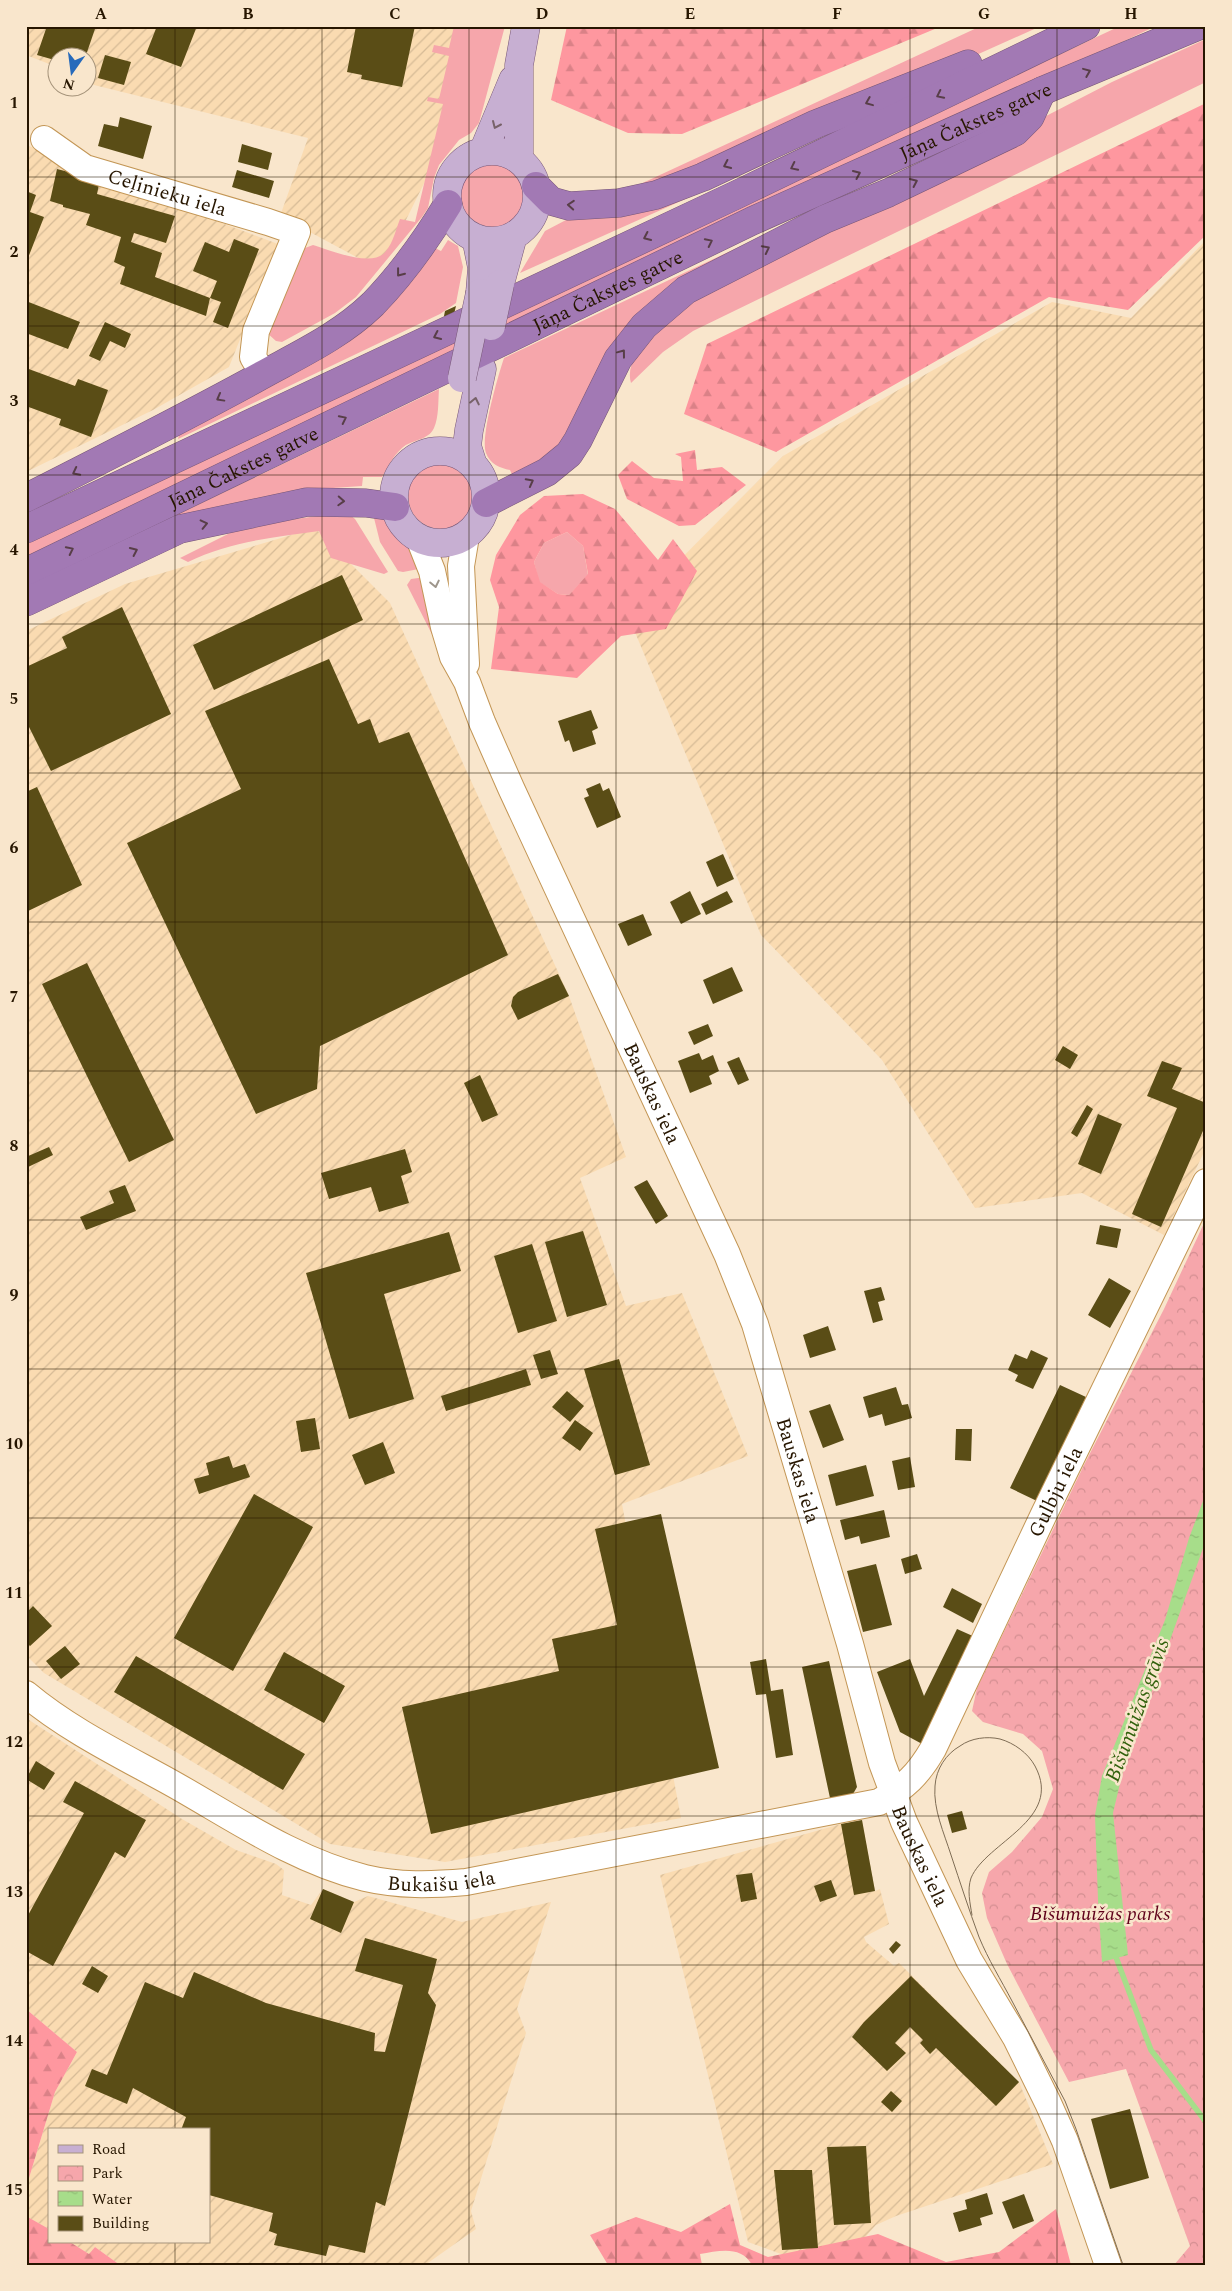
<svg xmlns="http://www.w3.org/2000/svg" width="1232" height="2291" font-family="Spectral,serif">
<style>
.industrial{fill:url(#industrial-furrows)}
.grass{fill:#f6a6ab}
.forest{fill:url(#forest-firs);fill-rule:evenodd}
.park{fill:url(#park-crowns)}
.water{fill:url(#water-ripples)}
.lines{fill:none;stroke-linecap:round;stroke-linejoin:round}
.stream{stroke:#a7dd8a;stroke-width:5.5}
.building{fill:#5a4d16}
.minor-casing{stroke:#c39655;stroke-width:28}
.major-casing{stroke:#775675;stroke-width:29}
.highway-casing{stroke:#775675;stroke-width:29}
.minor{stroke:#fff;stroke-width:26}
.major{stroke:#c7afd2;stroke-width:28}
.highway{stroke:#a279b4;stroke-width:28}
.tram{stroke:#7f6d55;stroke-width:1}
.major-bridge-casing{stroke:#775675;stroke-width:29;stroke-linecap:butt}
.major-bridge{stroke:#c7afd2;stroke-width:28}
.oneway{stroke:#583e48}
.oneway2{stroke:#776269}
.oneway3{stroke:#9e968c}
.grid{fill:none;stroke:#271600;stroke-width:1;stroke-opacity:0.55}
.labels{text-anchor:middle;stroke-width:5;stroke-linejoin:round;paint-order:stroke}
.street-label{font-size:20px;fill:#271600;stroke:#f9e6cc}
.park-label{font-size:20px;font-style:italic;fill:#60021b;stroke:#f9e6cc}
.water-label{font-size:21px;font-style:italic;fill:#31610c;stroke:#f9e6cc}
.neatline{fill:none;stroke:#271600;stroke-width:2}
.grid-label{font-size:16px;text-anchor:middle;font-weight:bold;fill:#271600}
</style>
<defs>
<pattern id="industrial-furrows" width="10" height="10" patternUnits="userSpaceOnUse" patternTransform="scale(1.25)"><rect width="10" height="10" fill="#fadbb1"/><path d="M-1 1l2-2M0 10L10 0M9 11l2-2" fill="none" stroke="#d6bb96"/></pattern>
<pattern id="forest-firs" width="22" height="20" patternUnits="userSpaceOnUse" patternTransform="scale(1.25)"><rect width="22" height="20" fill="#fe979f"/><path d="M5 1l3.5 6h-7zM16 11l3.5 6h-7z" fill="#da8187"/></pattern>
<pattern id="park-crowns" width="20" height="18" patternUnits="userSpaceOnUse" patternTransform="scale(1.25)"><rect width="20" height="18" fill="#f6a6ab"/><path d="M2 6a3 3 0 1 1 6 0M12 15a3 3 0 1 1 6 0" fill="none" stroke="#d38e91"/></pattern>
<pattern id="water-ripples" width="26" height="14" patternUnits="userSpaceOnUse" patternTransform="scale(1.25)"><rect width="26" height="14" fill="#a7dd8a"/><path d="M2 4q2-2 4 0t4 0M15 11q2-2 4 0t4 0" fill="none" stroke="#90bd75"/></pattern>
</defs>
<rect width="100%" height="100%" fill="#f9e6cc"/>
<path class="industrial" d="M26 26H498L441 149 402 228 388 253 375 267 280 216 308 138 94 85 88 82V58H58L57 67 26 55Z
M26 146 38 148 87 173 278 244 229 367 153 410 26 472Z
M1206 240V1148L1164 1235 1082 1193 975 1208 882 1060 761 935 627 613 783 456 1052 302 1131 318Z
M315 528 390 603 569 996 626 1157 580 1178 626 1306 682 1293 748 1456 622 1504 681 1818 445 1862 330 1844 44 1673 26 1655V631L125 584Z
M26 1718 182 1819 236 1850 276 1864 284 1870 282 1895 311 1905 323 1889 354 1902 368 1896 462 1922 551 1902 517 2009 526 2033 471 2211 476 2229 425 2265H120L95 2247 89 2254 70 2242H209V2130H49V2229L26 2216V2188L55 2092 77 2052 26 2009Z
M862 1820 875 1891 880 1889 889 1924 864 1937 866 1942 894 1966 899 1963 1019 2082 1053 2164 896 2216 876 2225 840 2265H811L748 2242 660 1875 841 1824Z"/>
<path class="grass" d="M454 26H505L479 123 471 133 459 140 439 165 434 178 428 208 422 217 356 297 335 313 282 342 276 341 266 332 299 253 305 248 313 245C330 250 374 269 386 251 393 243 396 229 400 219L415 222 443 104 427 101 428 97 439 99 449 56 432 52 434 45 449 48Z
M981 26H1041L974 56 666 182 621 193Z
M1120 26H1156L26 560V541Z
M1206 39V82L693 331 663 352 631 383C622 353 669 319 689 300L1112 82Z
M460 194a33 33 0 1 1 66 0a33 33 0 1 1-66 0Z
M710 188 520 273 545 231 566 220H571L572 214Z
M448 240 458 246 463 267 456 303 440 314 178 439 179 435 320 358 435 248 441 251Z
M741 246 748 247 703 270 578 419 553 453 513 477 510 470C500 468 490 464 486 453 480 438 498 376 504 358Z
M439 389C438 402 439 416 434 428 428 441 412 439 402 448 393 456 388 467 382 477H363L362 486 304 490 26 587Z
M408 496a33 33 0 1 1 66 0a33 33 0 1 1-66 0Z
M339 513 350 515 355 519 388 572 384 574 331 558 319 531C274 537 229 542 188 562L180 558 232 532 274 522Z
M373 514 390 518 398 532 413 546 424 568 403 572 398 571 380 542Z
M567 532 583 546 588 575 569 595 558 594 539 582 534 562 544 543Z
M426 577 449 668 407 585 411 579Z"/>
<path class="forest" d="M567 26H942L682 134 628 133 551 100Z
M1206 103V235L1128 310 1049 297 776 452 684 414 707 344Z
M695 450 697 470 722 467 746 485 695 525 679 526 627 499 618 475 632 461 654 478 683 481 681 457 675 454Z
M583 494 615 509 658 560 673 539 697 571 666 629 621 636 577 678 491 669 499 607 490 580 496 555 520 515 544 496ZM567 532 583 546 588 574 569 595 558 594 540 582 534 562 544 543Z
M26 2009 77 2052 55 2092 26 2188Z
M730 2204 740 2245 768 2257 878 2234 946 2262 999 2252 1056 2209 1071 2265H752C741 2245 719 2251 700 2254L702 2265H608L590 2235 636 2217 681 2232Z
M26 2216 49 2229V2242H70L89 2254 95 2247 120 2265H26Z"/>
<path class="park" d="M1206 1219V2265H1174L1190 2246 1126 2069 1069 2082 1007 1964 987 1918 982 1893 989 1872 1012 1852 1042 1817 1053 1789 1042 1751 1023 1734 983 1722 972 1711 977 1688 1084 1465 1164 1309Z"/>
<path class="water" d="M1206 1493V1540L1123 1771 1113 1813 1128 1955 1102 1962 1098 1900 1095 1815 1102 1776 1165 1620 1189 1538Z"/>
<g class="lines">
<path class="stream" d="M1114 1952 1151 2050 1206 2122
M26 2109V2131"/>
</g>
<path class="building" d="M47 26H96L85 58H58V61L37 55Z
M157 26H197L181 67 146 54Z
M356 26H415L402 87 361 79 362 75 347 72Z
M105 55 131 62 124 85 98 78Z
M120 117 152 126 143 159 98 146 104 124 118 127Z
M242 144 272 153 268 170 238 162Z
M57 169 100 180 97 194 175 216 166 243 134 233 131 242 162 253 155 277 210 298 217 281 193 271 205 242 229 252 234 239 259 249 228 328 213 322 221 302 210 298 206 316 120 284 125 267 114 262 121 237 86 225 90 214 63 207V205L50 201Z
M237 170 274 181 269 198 232 187Z
M26 191 36 195 30 212 44 217 28 258 26 257Z
M26 301 80 322 68 349 26 333Z
M456 306 453 318 444 316 445 311Z
M105 322 131 334 125 348 110 341 100 361 89 356Z
M26 368 75 386 78 379 108 390 91 437 59 425 61 419 26 406Z
M342 575 363 620 214 690 193 645Z
M122 607 171 714 51 771 26 721V667L67 648 62 637Z
M329 659 358 724 370 719 379 743 409 732 508 955 320 1046 317 1089 256 1114 127 843 241 789 205 711Z
M591 710 598 728 592 731 596 744 573 752 569 740 565 742 558 721Z
M600 783 603 791 609 788 621 817 597 828 584 798 589 796 586 789Z
M37 787 82 885 26 912V792Z
M723 854 734 879 717 887 706 862Z
M690 891 701 914 681 924 670 902Z
M727 891 733 902 706 915 701 904Z
M643 914 652 935 628 946 618 924Z
M87 963 174 1140 129 1162 42 984Z
M732 967 743 991 713 1004 703 980Z
M558 974 569 996 518 1020 511 1006 513 997 518 992Z
M708 1024 713 1036 694 1045 688 1032Z
M1063 1046 1078 1055 1070 1069 1055 1060Z
M699 1053 702 1060 713 1055 719 1071 709 1076 712 1084 690 1093 678 1061Z
M739 1057 749 1080 738 1085 727 1062Z
M1162 1061 1182 1068 1172 1089 1206 1103V1124L1161 1227 1132 1214 1177 1108 1147 1096Z
M480 1075 498 1115 482 1122 464 1083Z
M1087 1105 1093 1109 1077 1137 1071 1133Z
M1098 1114 1122 1124 1101 1174 1078 1164Z
M49 1147 53 1155 26 1168V1157Z
M405 1149 412 1172 401 1176 409 1203 379 1212 371 1187 329 1199 321 1173Z
M647 1180 668 1216 656 1224 634 1187Z
M125 1185 136 1211 86 1230 80 1217 114 1203 109 1191Z
M1100 1225 1121 1229 1117 1248 1096 1244Z
M583 1231 607 1305 567 1317 545 1242Z
M449 1232 461 1271 384 1294 414 1399 349 1419 306 1273Z
M532 1244 557 1321 518 1333 494 1256Z
M1109 1278 1131 1291 1110 1328 1088 1315Z
M881 1287 885 1300 878 1302 883 1320 873 1323 864 1291Z
M828 1326 836 1350 810 1358 803 1335Z
M550 1350 558 1374 541 1379 533 1355Z
M1031 1350 1048 1358 1033 1389 1015 1381 1018 1375 1008 1370 1015 1354 1027 1359Z
M619 1359 650 1465 615 1475 584 1369Z
M526 1369 531 1385 446 1411 441 1396Z
M1060 1385 1086 1397 1037 1501 1010 1488Z
M896 1387 902 1405 908 1404 912 1418 885 1426 882 1414 869 1418 863 1397Z
M567 1391 584 1406 570 1422 552 1407Z
M830 1404 844 1440 823 1448 809 1411Z
M315 1418 320 1449 301 1452 296 1421Z
M575 1420 593 1433 580 1451 562 1438Z
M956 1429H972L971 1461 955 1460Z
M383 1442 395 1473 365 1485 352 1455Z
M229 1456 233 1468 245 1464 250 1477 199 1494 194 1479 209 1475 206 1463Z
M910 1457 915 1487 898 1490 892 1461Z
M866 1465 874 1496 836 1506 828 1475Z
M254 1494 313 1527 233 1671 174 1638Z
M884 1510 890 1537 861 1544 859 1536 845 1540 840 1520Z
M661 1514 719 1768 431 1834 402 1707 559 1671 552 1639 617 1625 595 1529Z
M917 1554 922 1569 905 1574 901 1559Z
M876 1564 892 1625 863 1632 847 1571Z
M952 1588 982 1604 973 1623 943 1607Z
M33 1606 52 1626 30 1646 26 1642V1613Z
M957 1629 975 1637 924 1745 900 1732 877 1672 910 1659 924 1696Z
M65 1646 80 1664 61 1679 46 1661Z
M284 1652 345 1686 324 1723 264 1690Z
M136 1656 305 1754 283 1790 114 1692Z
M766 1659 771 1691 783 1689 793 1755 776 1758 766 1694 756 1695 750 1662Z
M829 1661 857 1787 853 1794 830 1798 802 1667Z
M36 1761 55 1773 44 1790 26 1779Z
M75 1781 146 1820 125 1858 115 1852 53 1966 26 1951V1919L84 1813 63 1802Z
M962 1811 967 1829 952 1833 947 1815Z
M862 1820 875 1891 854 1895 841 1824Z
M752 1873 757 1899 741 1902 736 1875Z
M831 1880 837 1896 820 1902 814 1886Z
M323 1889 354 1902 341 1933 310 1919Z
M365 1938 437 1959 428 1993 436 2005 385 2206 376 2202 365 2253 329 2245 326 2256 274 2245 277 2234 269 2231 273 2213 209 2195V2130H181L186 2117 133 2088 127 2104 85 2086 92 2069 107 2075 145 1982 183 1998 194 1972 266 2003 375 2033 374 2051 385 2052 403 1985 355 1971Z
M896 1941 901 1945 893 1954 889 1949Z
M92 1966 108 1976 98 1993 82 1984Z
M911 1976 1019 2082 996 2106 936 2048 930 2054 920 2043 923 2040 910 2027 895 2043 906 2053 887 2071 852 2037 864 2022Z
M891 2091 902 2101 892 2112 881 2102Z
M1130 2109 1149 2178 1110 2189 1091 2119Z
M866 2146 871 2223 834 2225 827 2147Z
M774 2170H812L818 2248 782 2250Z
M987 2193 993 2214 980 2218 982 2225 959 2232 953 2213 967 2209 965 2200Z
M1024 2194 1034 2221 1013 2229 1002 2202Z"/>
<g class="lines">
<defs>
<g id="minor">
<path id="s1" d="M44 139 85 168 268 222 297 232 256 331 253 357 263 374"/>
<path id="s2" d="M419 538 432 571 444 627 453 657 467 682 482 722 511 788 727 1254 755 1324 850 1644 882 1763 904 1822 969 1960 1016 2038 1048 2103 1065 2141 1108 2265"/>
<path d="M466 664 461 566 466 536"/>
<path id="s3" d="M26 1694C70 1731 125 1757 175 1785 235 1819 296 1861 365 1878 399 1886 431 1885 466 1882L879 1802C905 1787 918 1775 933 1749L1044 1514 1206 1182"/>
</g>
<path id="major" d="M447 196a45 45 0 1 1 90 0a45 45 0 1 1-90 0Z
M483 152 513 80
M519 160V65L526 26
M476 238 482 268 480 293
M500 284 513 236
M394 497a46 46 0 1 1 92 0a46 46 0 1 1-92 0Z
M473 465 467 446 469 430 482 369"/>
<g id="highway">
<path d="M536 186 551 201 569 206 619 203 656 195 703 177 816 124 968 64"/>
<path d="M26 498C103 459 180 420 255 379 296 356 339 337 373 304 402 274 427 239 448 204"/>
<path d="M486 503 547 472 569 454 578 440 618 359 644 326 686 290 825 219 888 193 1015 132 1030 117 1042 91"/>
<path d="M26 529 736 195 1086 26"/>
<path id="s4" d="M26 572 752 221 1042 91 1198 26"/>
<path d="M26 602 180 529 307 502 366 503 395 507"/>
</g>
</defs>
<use href="#minor" class="minor-casing"/>
<use href="#major" class="major-casing"/>
<use href="#highway" class="highway-casing"/>
<use href="#minor" class="minor"/>
<use href="#major" class="major"/>
<use href="#highway" class="highway"/>
<path class="tram" d="M972 1915C970 1903 967 1890 971 1878 986 1842 1064 1820 1035 1766 1028 1753 1014 1743 1000 1739 987 1736 971 1738 960 1746 946 1754 936 1769 935 1786 933 1809 944 1833 951 1855 960 1882 969 1910 979 1937 988 1959 1001 1980 1012 2001 1030 2034 1047 2068 1065 2101L1076 2129 1123 2265"/>
<defs>
<path id="major-bridge" d="M491 326 500 284
M462 378 480 293"/>
</defs>
<use href="#major-bridge" class="major-bridge-casing"/>
<use href="#major-bridge" class="major-bridge"/>
</g>
<defs><path id="oneway-chevron" d="M-2-3.5L2.5 0L-2 3.5" fill="none" stroke-width="1.6" stroke-linecap="round" stroke-linejoin="round" transform="scale(1.25)"/></defs>
<g class="oneway">
<use href="#oneway-chevron" transform="translate(1087 72) rotate(-22)"/>
<use href="#oneway-chevron" transform="translate(940 95) rotate(154)"/>
<use href="#oneway-chevron" transform="translate(869 102) rotate(158)"/>
<use href="#oneway-chevron" transform="translate(727 165) rotate(155)"/>
<use href="#oneway-chevron" transform="translate(794 167) rotate(154)"/>
<use href="#oneway-chevron" transform="translate(857 174) rotate(-24)"/>
<use href="#oneway-chevron" transform="translate(914 182) rotate(-25)"/>
<use href="#oneway-chevron" transform="translate(571 205) rotate(-176)"/>
<use href="#oneway-chevron" transform="translate(647 237) rotate(155)"/>
<use href="#oneway-chevron" transform="translate(709 242) rotate(-26)"/>
<use href="#oneway-chevron" transform="translate(766 249) rotate(-27)"/>
<use href="#oneway-chevron" transform="translate(400 273) rotate(128)"/>
<use href="#oneway-chevron" transform="translate(437 336) rotate(155)"/>
<use href="#oneway-chevron" transform="translate(622 353) rotate(-53)"/>
<use href="#oneway-chevron" transform="translate(220 398) rotate(151)"/>
<use href="#oneway-chevron" transform="translate(343 419) rotate(-26)"/>
<use href="#oneway-chevron" transform="translate(76 472) rotate(153)"/>
<use href="#oneway-chevron" transform="translate(530 482) rotate(-28)"/>
<use href="#oneway-chevron" transform="translate(341 501) rotate(3)"/>
<use href="#oneway-chevron" transform="translate(204 524) rotate(-13)"/>
<use href="#oneway-chevron" transform="translate(70 550) rotate(-26)"/>
<use href="#oneway-chevron" transform="translate(134 551) rotate(-25)"/>
</g>
<g class="oneway2">
<use href="#oneway-chevron" transform="translate(496 125) rotate(114)"/>
<use href="#oneway-chevron" transform="translate(475 401) rotate(-78)"/>
</g>
<use class="oneway3" href="#oneway-chevron" transform="translate(435 584) rotate(78)"/>
<path class="grid" d="M175 26V2130M322 26V2265M469 26V2265M616 26V2265M763 26V2265M910 26V2265M1057 26V2265M26 177H1206M26 326H1206M26 475H1206M26 624H1206M26 773H1206M26 922H1206M26 1071H1206M26 1220H1206M26 1369H1206M26 1518H1206M26 1667H1206M26 1816H1206M26 1965H1206M26 2114H1206M175 2242V2265"/>
<g class="labels">
<g class="street-label">
<text dy="7" stroke="none"><textPath href="#s4" startOffset="1051">Jāņa Čakstes gatve</textPath></text>
<text dy="7" stroke="none"><textPath href="#s1" startOffset="136">Ceļinieku iela</textPath></text>
<text dy="7" stroke="none"><textPath href="#s4" startOffset="646">Jāņa Čakstes gatve</textPath></text>
<text dy="7" stroke="none"><textPath href="#s4" startOffset="241">Jāņa Čakstes gatve</textPath></text>
<text dy="7" stroke="none"><textPath href="#s2" startOffset="604">Bauskas iela</textPath></text>
<text dy="7" stroke="none"><textPath href="#s2" startOffset="1009">Bauskas iela</textPath></text>
<text dy="7" stroke="none"><textPath href="#s3" startOffset="1271">Gulbju iela</textPath></text>
<text dy="7" stroke="none"><textPath href="#s2" startOffset="1414">Bauskas iela</textPath></text>
<text dy="7" stroke="none"><textPath href="#s3" startOffset="464">Bukaišu iela</textPath></text>
</g>
<g class="park-label">
<text x="1100" y="1920">Bišumuižas parks</text>
</g>
<g class="water-label">
<text transform="translate(1137 1710) rotate(-70)" y="7">Bišumuižas grāvis</text>
</g>
</g>
<rect width="1232" height="2291" fill="none" stroke="#f9e6cc" stroke-width="55"/>
<rect x="48" y="2128" width="162" height="115" fill="#f9e6cc" stroke="#a5937a"/>
<rect x="58" y="2145" width="25" height="8" fill="#c7afd2" stroke="#a5937a"/>
<text x="92" y="2154" font-size="15" fill="#271600">Road</text>
<rect x="58" y="2166" width="25" height="15" fill="url(#park-crowns)" stroke="#a5937a"/>
<text x="92" y="2178" font-size="15" fill="#271600">Park</text>
<rect x="58" y="2191" width="25" height="15" fill="url(#water-ripples)" stroke="#a5937a"/>
<text x="92" y="2204" font-size="15" fill="#271600">Water</text>
<rect x="58" y="2216" width="25" height="15" fill="#5a4d16" stroke="#a5937a"/>
<text x="92" y="2228" font-size="15" fill="#271600">Building</text>
<g transform="translate(72 72) rotate(194)"><circle r="24" fill="#f9e6cc" stroke="#a5937a"/>
<path d="M0-4L9 19L0 12L-9 19Z" fill="#276abb"/>
<text y="-8" font-size="14" font-weight="bold" text-anchor="middle" fill="#271600">N</text>
</g>
<rect x="28" y="28" width="1176" height="2236" class="neatline"/>
<g class="grid-label">
<text x="101" y="19">A</text>
<text x="248" y="19">B</text>
<text x="395" y="19">C</text>
<text x="542" y="19">D</text>
<text x="690" y="19">E</text>
<text x="837" y="19">F</text>
<text x="984" y="19">G</text>
<text x="1131" y="19">H</text>
<text x="14" y="108">1</text>
<text x="14" y="257">2</text>
<text x="14" y="406">3</text>
<text x="14" y="555">4</text>
<text x="14" y="704">5</text>
<text x="14" y="853">6</text>
<text x="14" y="1002">7</text>
<text x="14" y="1151">8</text>
<text x="14" y="1300">9</text>
<text x="14" y="1449">10</text>
<text x="14" y="1598">11</text>
<text x="14" y="1747">12</text>
<text x="14" y="1897">13</text>
<text x="14" y="2046">14</text>
<text x="14" y="2195">15</text>
</g>
</svg>
